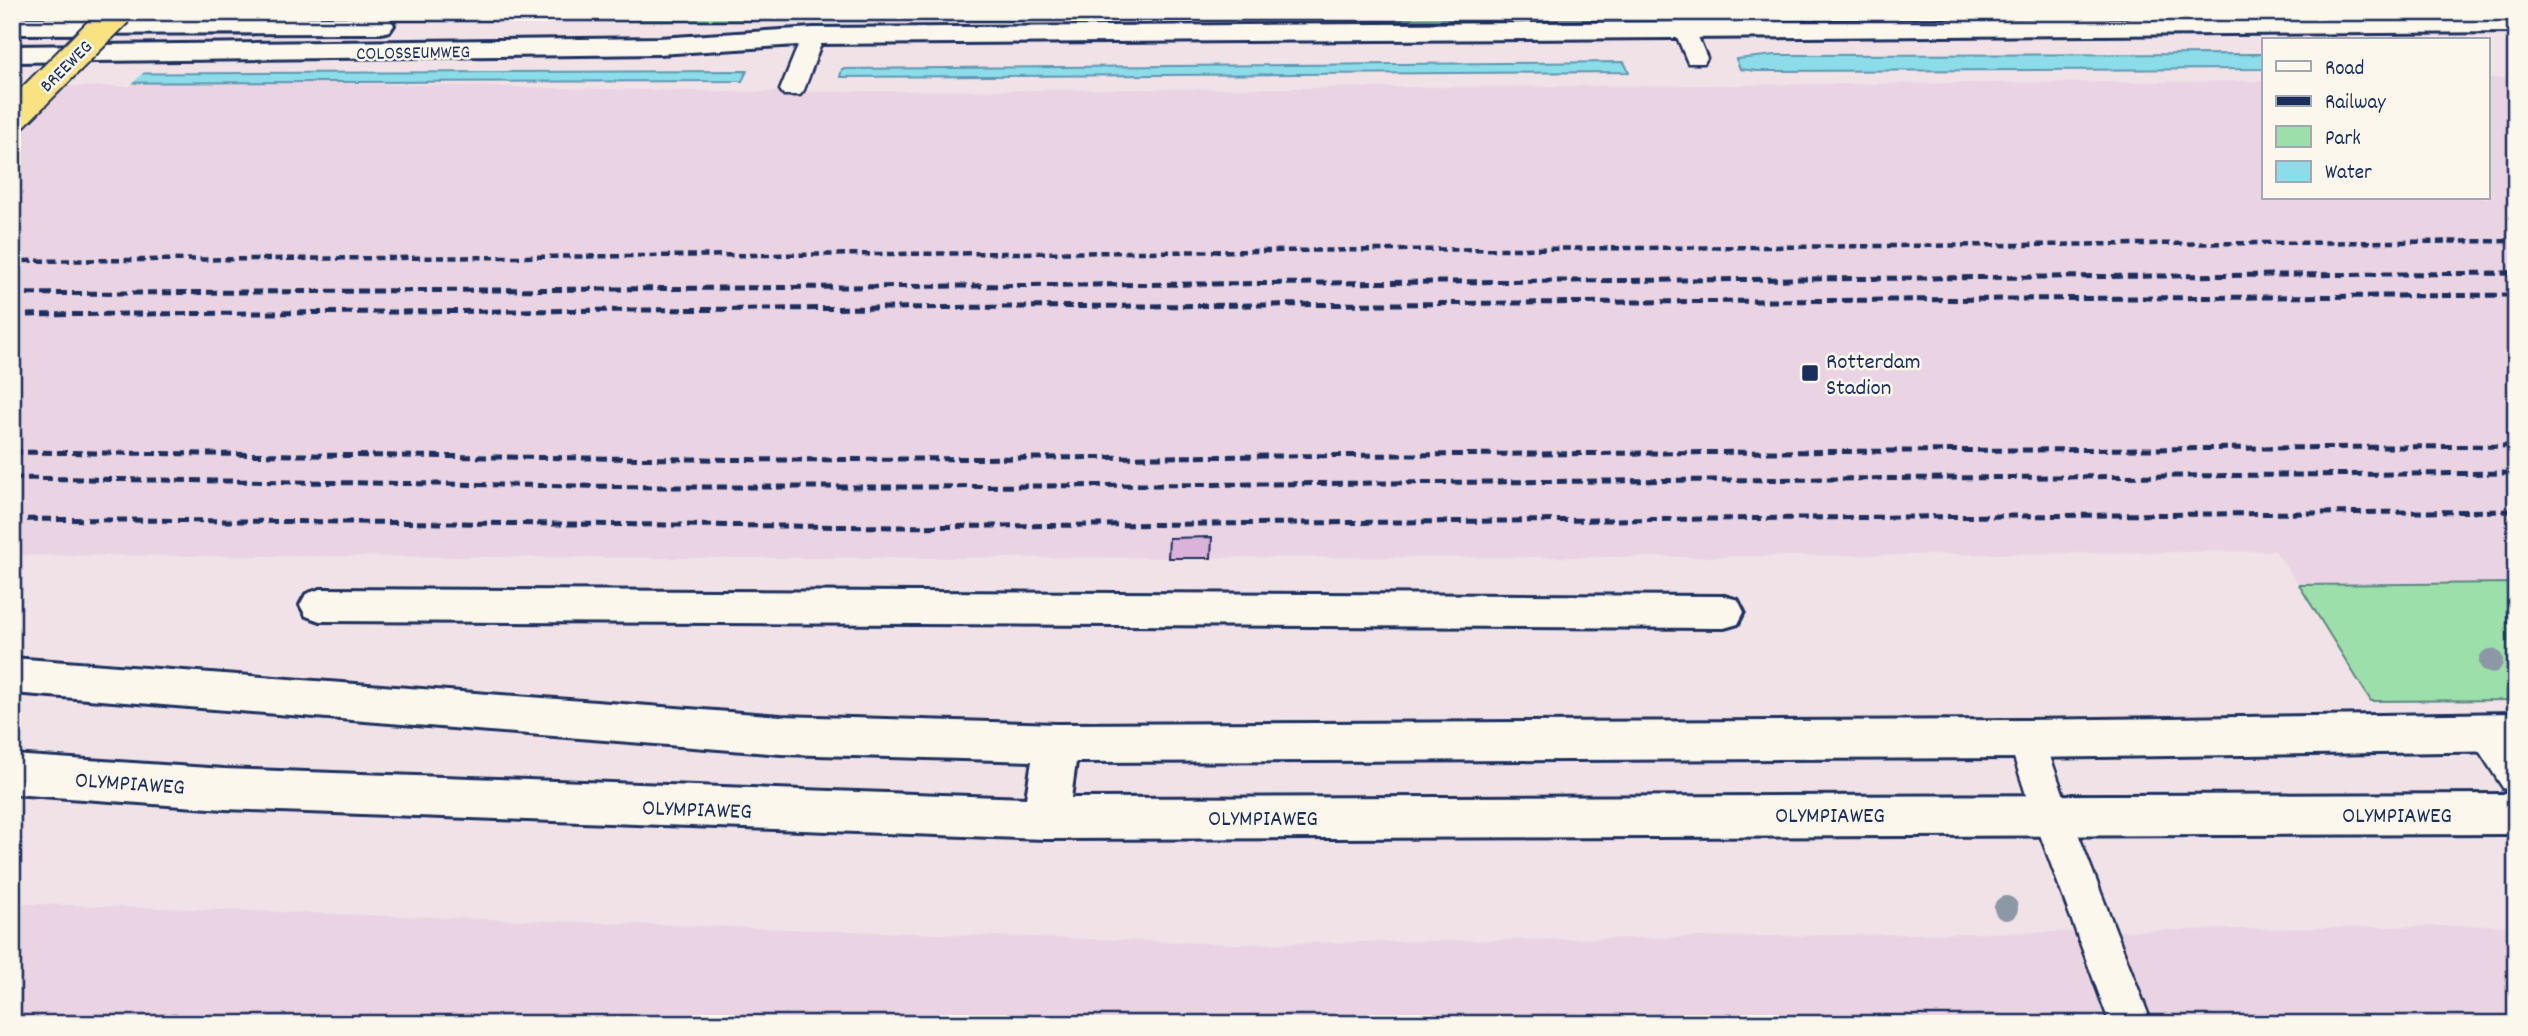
<svg xmlns="http://www.w3.org/2000/svg" width="2528" height="1036" font-family="Dekko,sans-serif">
<style>
.built{fill:#ead4e3}
.green{fill:#9cdfaa;stroke:#5c8784;stroke-width:2}
.water{fill:#8ddcea;stroke:#5f97b2;stroke-width:2}
.pier{fill:#f1e2e7}
.building{fill:#dab2da;stroke:#1b2f5e;stroke-width:2}
.lines{fill:none;stroke-linecap:round;stroke-linejoin:round}
.lane-casing{stroke:#1b2f5e;stroke-width:5}
.street-casing{stroke:#1b2f5e;stroke-width:6}
.secondary-casing{stroke:#1b2f5e;stroke-width:6}
.lane{fill:#fbf7ec;fill-rule:evenodd}
.street{fill:#fbf7ec;fill-rule:evenodd}
.secondary{fill:#fbf7ec;fill-rule:evenodd}
.rail-far1{stroke:#1b2f5e;stroke-width:4.5;stroke-dasharray:8 4.5;stroke-linecap:butt}
.rail{stroke:#1b2f5e;stroke-width:5;stroke-dasharray:10 5;stroke-linecap:butt}
.primary-bridge-casing{stroke:#1b2f5e;stroke-width:33;stroke-linecap:butt}
.primary-bridge{stroke:#f8e281;stroke-width:29}
.tree{fill:#8d98a6}
.poi-dot{fill:#1b2f5e;stroke:#fbf7ec;stroke-width:2.5}
.labels{text-anchor:middle;stroke-width:5;stroke-linejoin:round;paint-order:stroke}
.far-street-label{font-size:19px;fill:#1b2f5e;stroke:#fbf7ec}
.poi-label{font-size:23px;fill:#1b2f5e;stroke:#fbf7ec;text-anchor:start}
.street-label{font-size:23px;fill:#1b2f5e;stroke:#fbf7ec}
</style>
<rect width="100%" height="100%" fill="#f1e2e7"/>
<filter id="ink" filterUnits="userSpaceOnUse"><feTurbulence type="fractalNoise" baseFrequency=".0143" numOctaves="2"/><feDisplacementMap in="SourceGraphic" scale="14" xChannelSelector="R" yChannelSelector="G"/><feConvolveMatrix kernelMatrix="1 2 1 2 8 2 1 2 1" color-interpolation-filters="sRGB"/></filter>
<g filter="url(#ink)">
<path class="built" d="M12 76 742 92 2264 81V198H2488V78L2516 77V583L2299 585 2275 551 1703 557 653 558 12 555Z
M12 903 1236 944 2516 925V1024H12Z"/>
<path class="green" d="M12 12H2427L1247 20 12 21Z
M2516 583V700L2371 701 2299 585Z"/>
<path class="water" d="M2264 54V69L1757 71 1740 69 1736 59 1775 55Z
M1624 62 1629 72 840 77 842 69Z
M747 71 742 81 12 83V74Z"/>
<path class="pier" d="M146 70 130 86 12 87V71Z"/>
<path class="building" d="M1212 537 1211 558H1168L1169 538Z"/>
<g class="lines">
<defs>
<path id="lane" d="M1685 23 1693 25 1707 58 1704 63H1688L1674 30 1677 25Z
M813 29 821 31 824 36 804 90 800 95H784L780 90 802 36 805 31Z
M2485 717C2521 729 2516 762 2516 793L2503 788 2467 732 2472 721Z
M2026 724 2039 728 2044 739 2070 813 2152 1024H2110L2032 813 2008 739 2013 728Z"/>
<path id="street" d="M320 589 1724 596 1738 600 1744 612 1738 624 1724 628 320 621 306 616 300 605 306 594Z"/>
<path id="secondary" d="M2516 16V32L813 44 659 54 12 62V46L659 38 813 28Z
M381 17 390 19 394 25 390 31 381 33 12 34V18Z
M12 658 781 716 1057 724 2026 720 2516 713V751L2026 758 1076 762 1071 798 2516 794V834L1045 839 224 809 12 794V755L224 769 1026 798 1032 761 781 754 12 693Z"/>
</defs>
<use href="#lane" class="lane-casing"/>
<use href="#street" class="street-casing"/>
<use href="#secondary" class="secondary-casing"/>
<use href="#lane" class="lane"/>
<use href="#street" class="street"/>
<use href="#secondary" class="secondary"/>
<path class="rail-far1" d="M12 261 2516 241
M2489 273H2516"/>
<path class="rail" d="M12 294 2516 273
M12 315 2516 295
M12 452 787 460 2516 446
M12 478 652 487H923L2516 473
M12 519 897 527 2516 511"/>
<defs>
<path id="primary-bridge" d="M12 118 118 12"/>
</defs>
<use href="#primary-bridge" class="primary-bridge-casing"/>
<use href="#primary-bridge" class="primary-bridge"/>
</g>
<g class="tree">
<circle cx="2491" cy="661" r="12"/>
<circle cx="2006" cy="908" r="12"/>
</g>
</g>
<rect class="poi-dot" x="1801" y="364" width="18" height="18" rx="3.5"/>
<g class="labels">
<g class="far-street-label">
<text transform="translate(413 51) rotate(-1)" y="7">COLOSSEUMWEG</text>
<text transform="translate(65 65) rotate(-45)" y="7">BREEWEG</text>
</g>
<g class="poi-label">
<text x="1826" y="368">Rotterdam<tspan x="1826" dy="26">Stadion</tspan></text>
</g>
<g class="street-label">
<text transform="translate(130 782) rotate(4)" y="8">OLYMPIAWEG</text>
<text transform="translate(697 808) rotate(2)" y="8">OLYMPIAWEG</text>
<text x="1830" y="822">OLYMPIAWEG</text>
<text x="2397" y="822">OLYMPIAWEG</text>
<text x="1263" y="825">OLYMPIAWEG</text>
</g>
</g>
<rect width="2528" height="1036" fill="none" stroke="#fbf7ec" stroke-width="42"/>
<rect x="21" y="21" width="2486" height="994" fill="none" stroke="#1b2f5e" stroke-width="2.5" filter="url(#ink)"/>
<rect x="2262" y="38" width="228" height="161" fill="#fbf7ec" stroke="#a1a7b3" stroke-width="2"/>
<rect x="2276" y="61" width="35" height="10" fill="#fbf7ec" stroke="#a1a7b3" stroke-width="2"/>
<text x="2325" y="74" font-size="21" fill="#1b2f5e">Road</text>
<rect x="2276" y="96" width="35" height="10" fill="#1b2f5e" stroke="#a1a7b3" stroke-width="2"/>
<text x="2325" y="108" font-size="21" fill="#1b2f5e">Railway</text>
<rect x="2276" y="126" width="35" height="21" fill="#9cdfaa" stroke="#a1a7b3" stroke-width="2"/>
<text x="2325" y="144" font-size="21" fill="#1b2f5e">Park</text>
<rect x="2276" y="161" width="35" height="21" fill="#8ddcea" stroke="#a1a7b3" stroke-width="2"/>
<text x="2325" y="178" font-size="21" fill="#1b2f5e">Water</text>
</svg>
